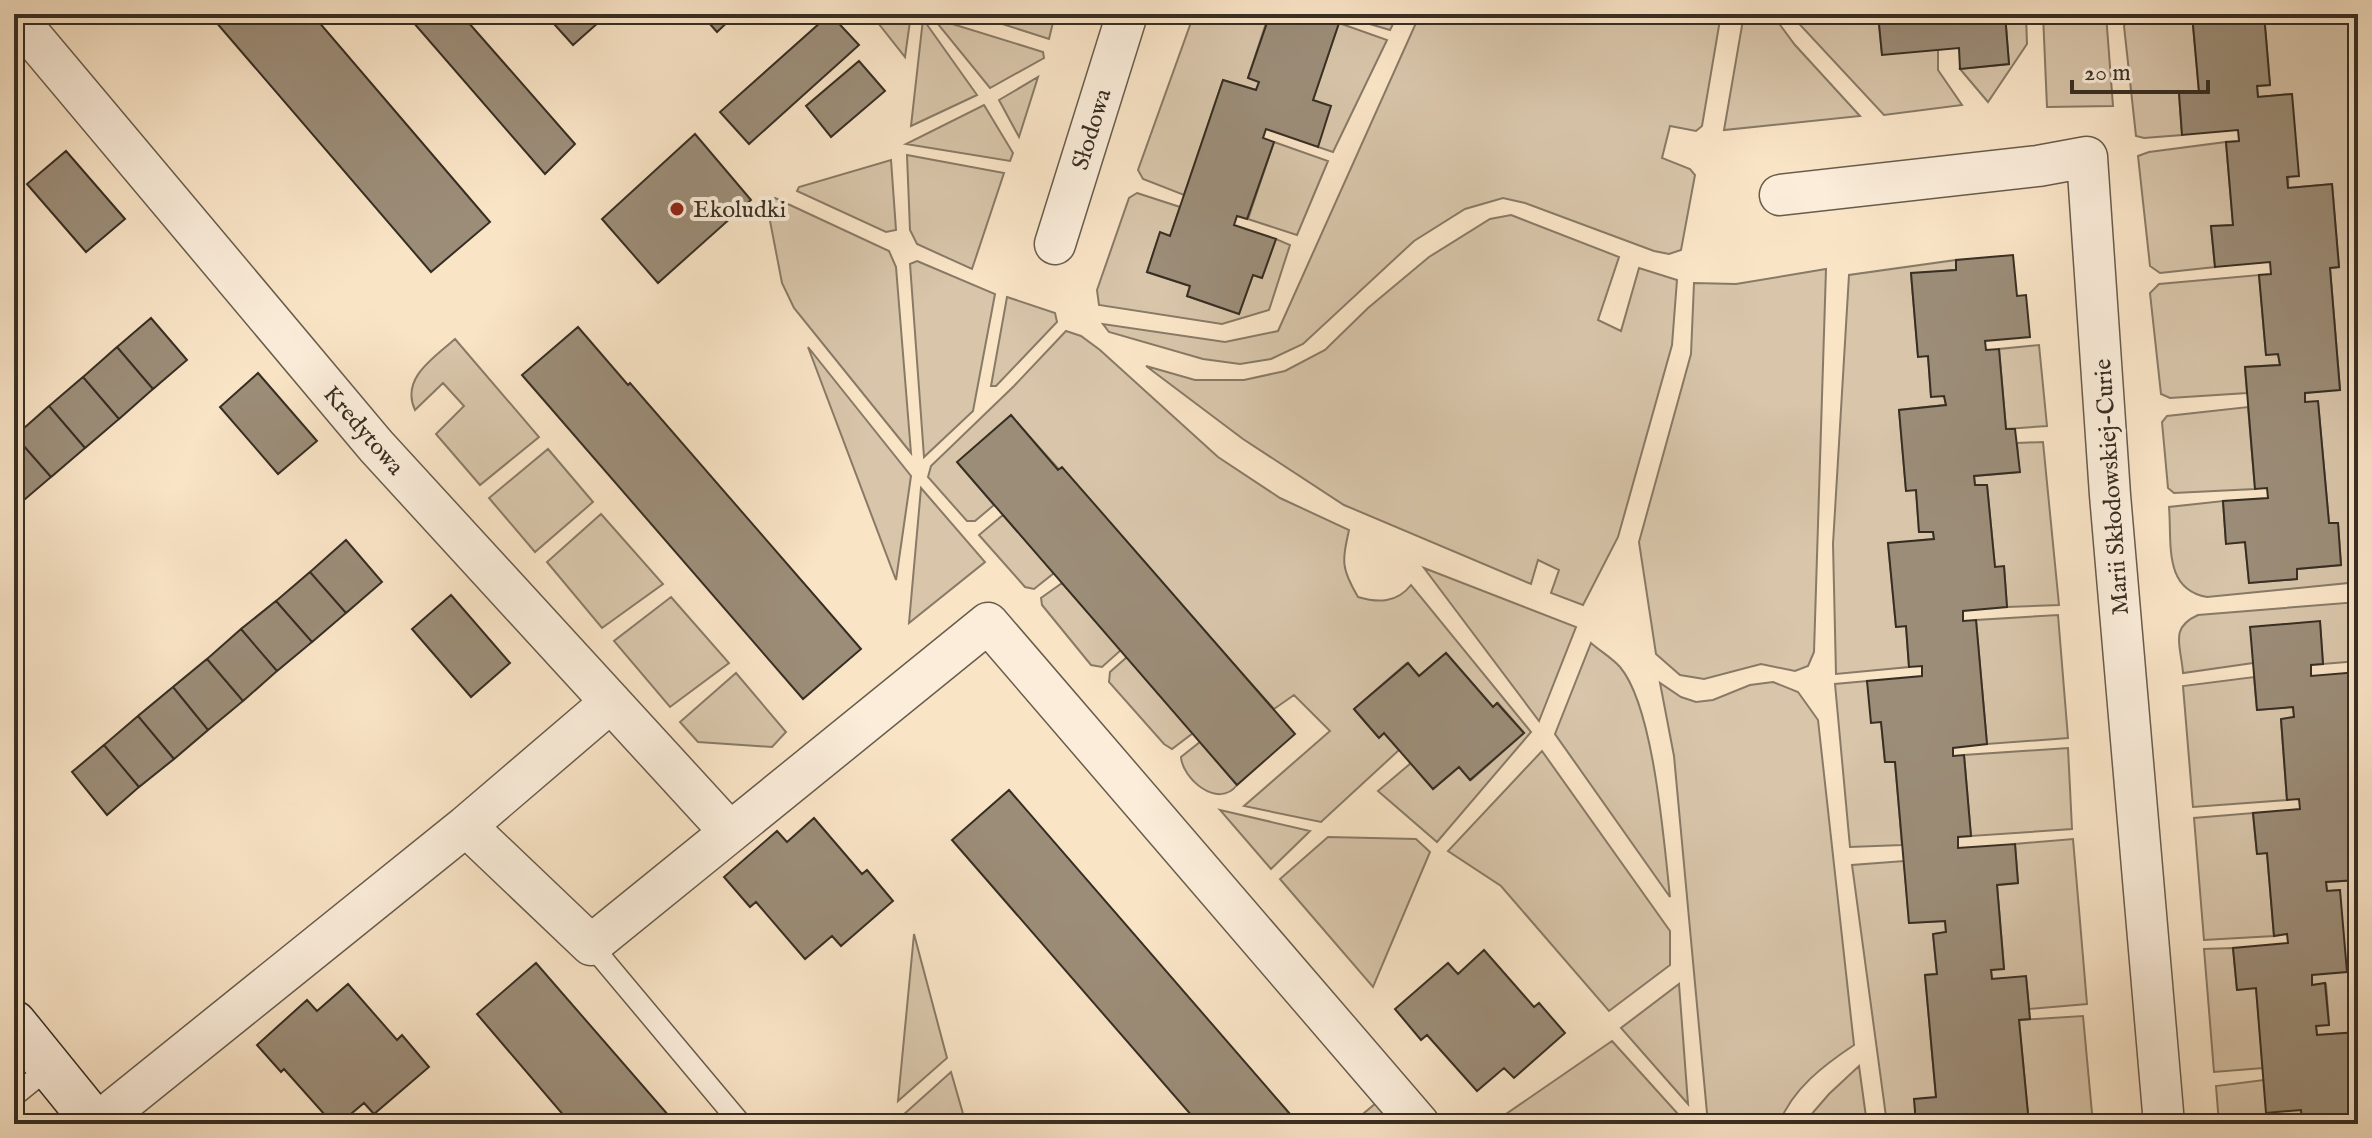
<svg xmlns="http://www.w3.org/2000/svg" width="2372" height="1138" font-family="'IM FELL English',serif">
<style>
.green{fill:#d8c5aa;stroke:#887a66;stroke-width:2}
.building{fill:#9c8d78;stroke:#372e23;stroke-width:2}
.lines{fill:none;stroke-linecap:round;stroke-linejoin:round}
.lane-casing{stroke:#685c4c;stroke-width:23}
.street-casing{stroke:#685c4c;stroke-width:43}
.secondary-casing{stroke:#372e23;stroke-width:47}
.lane{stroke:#fbedda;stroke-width:20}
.street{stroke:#fbedda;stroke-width:40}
.secondary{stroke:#fbedda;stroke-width:44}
.poi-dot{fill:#8f2418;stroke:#fbedda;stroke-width:3}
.labels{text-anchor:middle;stroke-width:8;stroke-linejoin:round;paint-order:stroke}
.street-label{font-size:24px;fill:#372e23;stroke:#fbedda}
.poi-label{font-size:24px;fill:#372e23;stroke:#fbedda;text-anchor:start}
</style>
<rect width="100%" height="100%" fill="#f9e4c6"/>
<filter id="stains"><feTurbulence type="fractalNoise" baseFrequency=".0025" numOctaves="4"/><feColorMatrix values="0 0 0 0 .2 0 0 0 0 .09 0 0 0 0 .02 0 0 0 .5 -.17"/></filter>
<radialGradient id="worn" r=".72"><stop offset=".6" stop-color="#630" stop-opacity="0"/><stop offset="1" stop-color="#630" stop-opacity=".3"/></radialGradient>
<path class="green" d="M871 14H911L905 57Z
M971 14H1055L1049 39Z
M1194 14H1269L1248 78 1259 82 1256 90 1223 80 1184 195 1143 179 1138 170Z
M1365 14H1398L1390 30 1363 22Z
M1420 14H1721L1702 126 1696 131 1670 126 1662 158 1690 169 1695 175 1681 250 1669 254 1654 251 1525 203 1503 198 1465 209 1414 241 1303 344 1271 359 1240 364 1203 359 1109 332 1103 324 1225 342 1278 331Z
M1744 14H1772L1795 45 1860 116 1724 130Z
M1790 14H1878L1882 54 1938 49V70L1962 105 1884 115Z
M2005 14H2026L2027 44 1988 102 1960 69 2009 64Z
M2043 14H2106L2113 106 2047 107Z
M2161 14H2192L2199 92 2179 94 2182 135 2144 138 2136 136 2124 26 2130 18Z
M2264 14H2358V582L2207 597C2163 589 2172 543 2169 507L2223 501 2226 543 2245 542 2249 583 2297 579V569L2341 565 2338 523H2329L2318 402H2305V393L2340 389 2330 268 2339 267 2332 184 2288 188 2292 94 2258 97 2257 86 2270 85Z
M933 18 1043 52 1044 58 990 88Z
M923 19 977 95 911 126Z
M1339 23 1387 40 1333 152 1318 147 1313 100Z
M1038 77 1019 137 999 100Z
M984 105 1013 153 1010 161 906 144Z
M1274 142 1328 161 1297 235 1248 219Z
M2226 142 2233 225 2211 227 2215 267 2160 273 2150 266 2138 156 2149 152Z
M907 155 1004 173 972 269 917 244 910 230Z
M891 160 896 230 886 232 797 191 799 187Z
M1137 193 1180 207 1170 236 1160 233 1147 272 1190 286 1187 296 1239 314 1253 275 1262 278 1276 239 1290 245 1269 310 1222 324 1099 305 1097 290 1129 198Z
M775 198 889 251 896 267 911 453 794 308 782 283 766 200Z
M1511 215 1619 257 1598 320 1621 331 1639 268 1677 280 1672 345 1618 537 1583 605 1551 593 1559 570 1538 560 1531 584 1344 505 1243 439 1146 366 1195 380H1244L1285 371 1325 350 1368 308 1429 257 1490 219Z
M1956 260V270L1911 274 1918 356H1928L1931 396H1944L1946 405 1899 410 1906 490H1916L1919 532H1933L1934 539 1888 544 1896 627 1906 626 1909 667 1836 674 1833 544 1849 275Z
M917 261 995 294 973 411 924 457 910 264Z
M1826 269 1814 652 1808 666 1795 671 1761 664 1704 679 1680 675 1656 654 1639 542 1691 354 1694 283 1736 284Z
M2259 275 2266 355 2278 354 2280 365 2245 367 2247 393 2170 398 2161 394 2150 293 2159 284Z
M1007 297 1055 313 1057 322 996 386H991Z
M1066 331 1081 336 1100 350 1218 457 1280 498 1349 530C1342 562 1341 568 1358 597 1378 603 1397 603 1411 585L1531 732 1437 842 1378 791 1411 763 1433 789 1459 767 1471 780 1524 733 1498 703 1493 707 1446 653 1419 676 1407 663 1354 709 1378 737 1384 733 1399 750 1321 822 1244 806 1330 731 1294 695 1274 709 1011 416 959 464 994 505 975 521H967L928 477 931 466 1014 386Z
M455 339 539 437 480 485 436 434 464 406 443 383 415 410C400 378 435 357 455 339Z
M2039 345 2047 426 2006 429 1999 349Z
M808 347 911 476 896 580Z
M2248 407 2255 489 2174 493 2168 488 2162 422 2167 416Z
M2043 442 2059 605 2007 607 2004 567H1995L1987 485H1975L1974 476 2019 472 2017 443Z
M548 449 593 502 535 552 489 498Z
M921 488 985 562 909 623Z
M601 514 663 584 602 628 547 562Z
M1003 515 1054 573 1034 589 1025 587 979 535Z
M1424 568 1576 627 1539 721Z
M1062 583 1121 650 1102 667 1091 665 1042 605 1041 598Z
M671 597 729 663 670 707 614 641Z
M2358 602V661L2323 664 2320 622 2253 663 2183 673C2181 645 2169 628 2198 615Z
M2058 615 2068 738 1987 744 1976 620Z
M1591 643C1600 651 1612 658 1620 667 1654 707 1664 843 1670 897L1555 734Z
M1127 657 1193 733 1172 749 1164 744 1109 682 1110 672Z
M736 673 786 732 772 747 698 742 680 722Z
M2254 677 2257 710 2293 707 2294 717 2281 719 2287 800 2193 807 2183 686Z
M1867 681 1881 722 1885 762H1895L1902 845 1850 847 1835 684Z
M1773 682 1798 692 1818 720 1854 1045C1824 1065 1792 1089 1779 1124H1708L1674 756 1660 683 1681 697 1696 702 1713 700 1750 685Z
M2358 713V785L2354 786 2348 714Z
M1200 742 1237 785C1218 810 1182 778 1181 757Z
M2068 748 2072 829 1971 836 1964 755Z
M1542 751 1670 931V965L1609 1011 1501 886 1448 851Z
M1220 810 1310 831 1271 869Z
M2253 813 2257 854 2267 853 2274 936 2204 940 2194 818Z
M1328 837 1416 839 1430 852 1373 987 1280 879Z
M2073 839 2087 1004 2029 1009 2026 977 1992 979 1991 970 2004 968 1997 885 2018 883 2015 844Z
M1904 861 1909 923 1945 921 1946 932 1933 934 1937 974 1925 975 1936 1097 1916 1124H1887L1852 865Z
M2358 880V1032L2317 1035 2316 1026 2329 1024 2326 984 2312 985V975L2340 890 2327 891 2326 882Z
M914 934 947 1058 898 1101Z
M2233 948 2237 990 2256 988 2263 1068 2214 1072 2204 949Z
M1679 984 1688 1104 1621 1028Z
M2083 1016 2093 1124H2029L2019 1020Z
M1612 1041 1687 1124H1561L1506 1114Z
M1859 1066 1867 1124H1803L1829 1094Z
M951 1072 966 1124H893Z
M2264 1080 2301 1110 2302 1119 2289 1121V1124H2219L2216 1086Z
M1382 1098 1405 1124H1351Z"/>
<path class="building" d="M209 14H312L490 222 431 272Z
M406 14H461L575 144 545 174Z
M545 14H608L573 45Z
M701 14H736L717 32Z
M830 14 859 45 749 144 720 112Z
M1270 14H1327L1326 19 1339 23 1313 100 1331 106 1318 147 1266 129 1263 138 1274 142 1247 219 1237 216 1234 225 1276 239 1262 278 1253 275 1239 314 1187 296 1190 286 1147 272 1160 232 1170 236 1223 80 1256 90 1259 82 1248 78Z
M1340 14H1365L1363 22Z
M1878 14H2005L2009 64 1960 69 1959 48 1882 55Z
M2192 14H2264L2270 85 2257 86 2258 97 2292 94 2299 176 2287 177 2288 188 2332 184 2339 267 2330 268 2340 390 2305 393V402L2318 401 2329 523H2338L2341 565 2297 569V579L2249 583 2245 542 2226 544 2223 501 2268 498 2267 488 2255 489 2245 367 2280 365 2278 354 2266 355 2259 275 2271 274 2270 262 2215 267 2211 226 2233 225 2226 142 2239 141 2238 130 2182 135 2179 93 2199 92Z
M859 61 885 91 831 137 806 106Z
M695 134 751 200 658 283 602 219Z
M66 151 125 219 86 252 27 184Z
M2013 255 2017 296 2026 295 2030 337 1985 341 1986 350 1999 349 2006 429H2015L2020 472 1974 476 1975 485H1987L1995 567 2004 566 2007 607 1963 611V621L1976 620 1987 744 1953 748V756L1964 755 1971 836 1958 837V848L2015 844 2018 883 1997 885 2004 969 1991 970 1992 979 2026 976 2030 1019 2019 1020 2029 1124H1916L1914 1099 1936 1097 1925 975 1937 974 1933 934 1946 932 1945 921 1909 923 1895 762H1885L1881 722 1871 723 1867 681 1922 676V666L1909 667 1906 626 1896 627 1888 543 1934 539 1933 532H1919L1916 490 1906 491 1899 410 1946 405 1944 396 1931 397 1928 356 1918 357 1911 273 1956 270V260Z
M151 318 187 360 153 389 117 347Z
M578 327 628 385 630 383 861 649 803 699 522 375Z
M117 347 153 389 119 419 83 377Z
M258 373 317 441 278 474 220 407Z
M83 377 119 419 85 448 49 406Z
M49 406 85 448 51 477 15 436Z
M1011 415 1058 470 1062 467 1295 734 1237 785 957 462Z
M15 436 51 477 17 506 14 503Z
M346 540 382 582 346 613 310 572Z
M310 572 346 613 312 642 276 601Z
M451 595 510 663 471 697 412 629Z
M276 601 312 642 277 671 241 629Z
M2320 621 2323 664 2311 665V676L2358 672V713L2348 714 2354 796 2358 795V880L2326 882 2327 891 2340 890 2347 972 2312 975V985L2325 983 2329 1025 2316 1026 2317 1035 2358 1032V1124H2289V1121L2302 1119 2301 1110 2266 1113 2256 988 2237 990 2233 948 2288 943 2287 934 2274 936 2267 853 2257 854 2253 813 2300 809 2299 799 2287 800 2281 719 2294 717 2293 707 2257 710 2250 627Z
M241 629 277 671 243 701 207 659Z
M1446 653 1493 707 1497 703 1524 733 1470 780 1459 767 1433 789 1384 733 1379 738 1354 709 1408 663 1419 676Z
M207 659 243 701 208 730 173 687Z
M173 687 208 730 174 759 138 716Z
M138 716 174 759 139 787 104 745Z
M104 745 139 787 107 815 72 772Z
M1009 790 1290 1114 1279 1124H1199L952 840Z
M814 818 862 874 867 870 893 901 841 946 832 936 805 959 756 902 750 907 724 877 777 831 787 842Z
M1484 950 1534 1007 1539 1003 1565 1033 1514 1078 1504 1068 1477 1091 1427 1035 1421 1040 1395 1009 1448 963 1458 974Z
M536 963 676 1124H571L477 1014Z
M348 984 397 1040 402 1035 429 1067 374 1114 364 1103 339 1124H333L284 1069 281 1072 257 1045 307 1000 317 1011Z"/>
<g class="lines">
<defs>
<path id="lane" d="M591 945 741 1124
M14 1096 51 1066"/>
<path id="street" d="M14 15 376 446 730 832
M1780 195 2038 166 2087 157 2110 495 2164 1124
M1055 244 1127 14
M466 826 611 702
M96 1124 466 826 591 945 988 623 1419 1124"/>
<path id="secondary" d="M14 1023 96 1124"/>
</defs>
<use href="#lane" class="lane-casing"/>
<use href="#street" class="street-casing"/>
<use href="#secondary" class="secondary-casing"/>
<use href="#lane" class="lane"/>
<use href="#street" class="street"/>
<use href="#secondary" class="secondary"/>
</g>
<circle class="poi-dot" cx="677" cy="209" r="8"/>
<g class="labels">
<g class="street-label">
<text transform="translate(1091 129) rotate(-73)" y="8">Słodowa</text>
<text transform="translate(364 430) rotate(49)" y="8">Kredytowa</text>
<text transform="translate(2111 487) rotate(-94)" y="8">Marii Skłodowskiej-Curie</text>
</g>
<g class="poi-label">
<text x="693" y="217">Ekoludki</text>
</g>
</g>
<rect width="2372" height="1138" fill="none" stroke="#f9e4c6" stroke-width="48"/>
<rect x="16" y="16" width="2340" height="1106" fill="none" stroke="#372e23" stroke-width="4"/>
<rect x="24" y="24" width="2324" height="1090" fill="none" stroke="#372e23" stroke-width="2"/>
<path d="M2072 80v12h136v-12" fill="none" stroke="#372e23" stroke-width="4"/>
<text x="2084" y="80" font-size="24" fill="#372e23" stroke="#fbedda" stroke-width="6" paint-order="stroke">20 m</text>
<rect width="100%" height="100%" filter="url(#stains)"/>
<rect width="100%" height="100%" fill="url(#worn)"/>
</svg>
